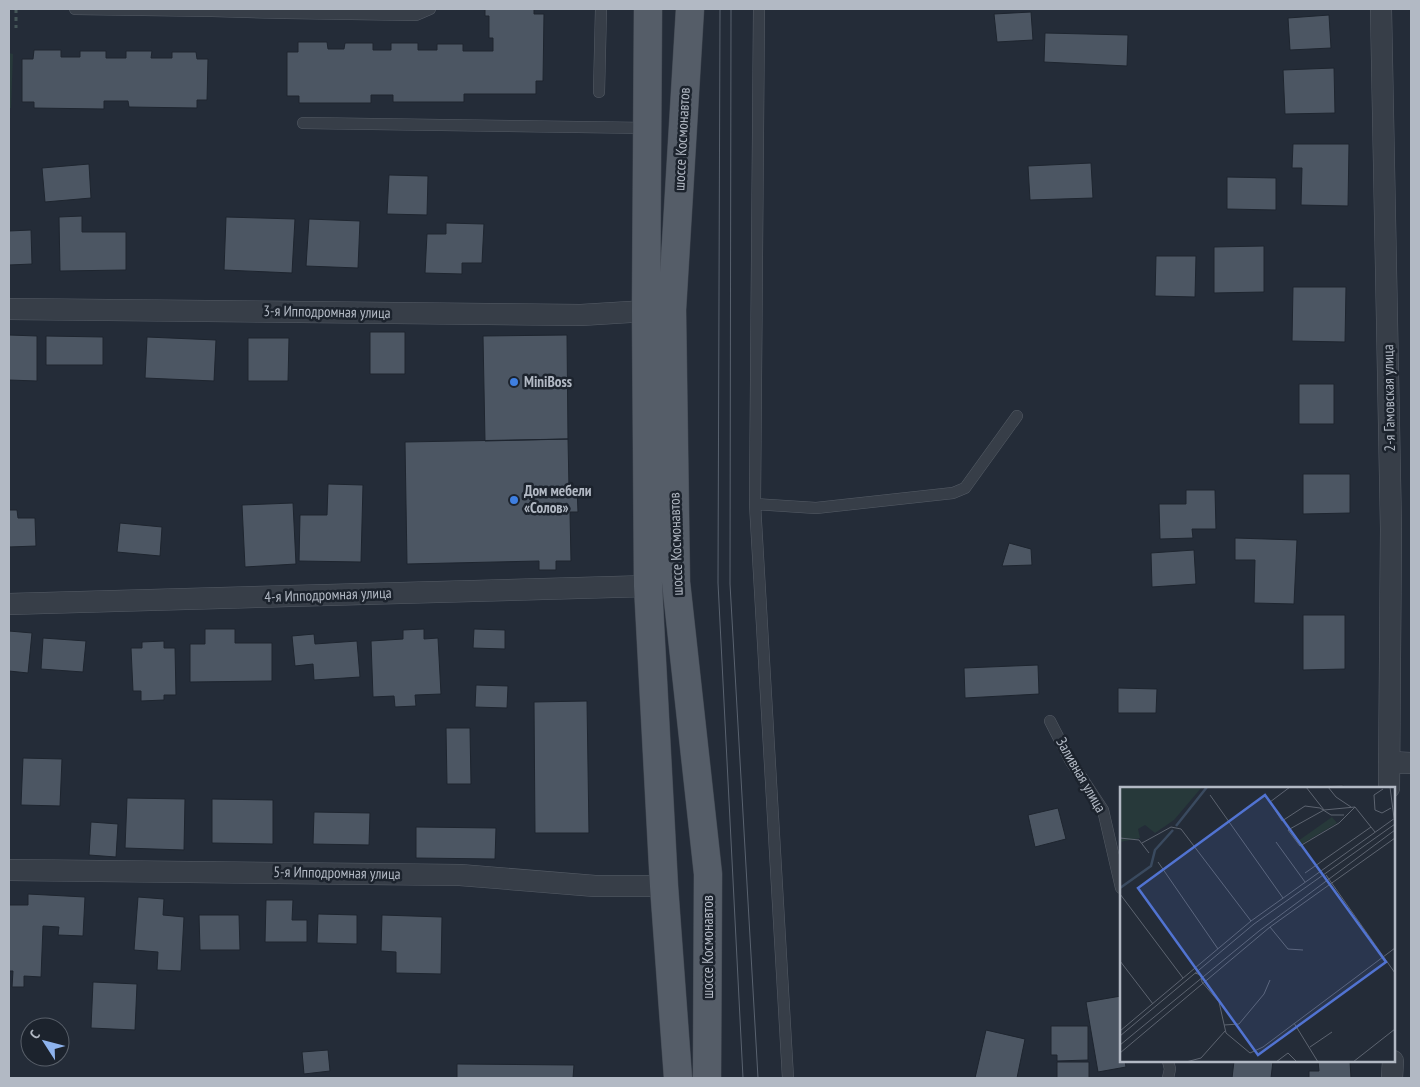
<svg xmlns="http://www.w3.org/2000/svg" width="1420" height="1087" font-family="'PT Sans Narrow',sans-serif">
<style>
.green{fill:#27393a}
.building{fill:#4c5663;stroke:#1e252f}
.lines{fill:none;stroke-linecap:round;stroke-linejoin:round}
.lane-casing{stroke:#555c66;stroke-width:12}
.street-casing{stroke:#555c66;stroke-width:22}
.primary-casing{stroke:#404751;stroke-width:29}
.path{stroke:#455658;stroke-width:3;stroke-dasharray:4 4;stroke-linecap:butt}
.lane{stroke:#373e48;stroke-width:11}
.street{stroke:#373e48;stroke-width:21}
.primary{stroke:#555d68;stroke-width:28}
.tram{stroke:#59626f;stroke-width:1}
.shop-dot{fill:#3f7fe0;stroke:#1c232d;stroke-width:2}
.labels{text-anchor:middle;stroke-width:5;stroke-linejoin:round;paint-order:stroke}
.street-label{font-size:15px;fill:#b2b9c4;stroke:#1c232d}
.poi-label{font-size:15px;font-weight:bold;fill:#b2b9c4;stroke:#1c232d;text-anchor:start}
.inset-river{fill:none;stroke:#3a4a5f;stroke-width:2.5}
.inset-road{fill:none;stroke:#5d6470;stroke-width:1}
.view{fill:#5173d1;fill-opacity:0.15;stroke:#5173d1;stroke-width:2.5}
.inset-edge{fill:none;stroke:#b2b9c4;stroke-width:2.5}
</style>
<rect width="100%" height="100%" fill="#242c38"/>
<path class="green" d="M9 53 13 54 11 108H9Z"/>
<path class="building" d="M485 9H534V14H544L543 81H536V94H464V102H393V95H371V103H299V96H287V52H298V42H327L328 49H344L345 43H373V50H391V43H418V50H437V44H463V51H493V38H489V16H485Z
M1031 12 1033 40 997 42 994 14Z
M1329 15 1331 48 1290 50 1288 18Z
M1045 33 1128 35 1127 66 1044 62Z
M34 50H61V57H80V51H106V58H126V51H152L151 58H172V52H196L197 59H208L207 100H197V108L129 107 128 101H104V109L34 108V102H22V59H33Z
M1334 68 1335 113 1285 114 1283 70Z
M1293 144H1349L1348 206 1301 205 1302 168H1292Z
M1091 163 1093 198 1030 200 1028 166Z
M89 164 91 198 45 202 42 168Z
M389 175 428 176 427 215 387 214Z
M1227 177 1276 178V210L1227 209Z
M82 216V232H126V270L60 271 59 217Z
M226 217 295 219 292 273 224 270Z
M309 219 360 221 358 268 306 266Z
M446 223 484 224 482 263H462V274L425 273 427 234H446Z
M31 230 32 264 9 265V231Z
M1264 246V292L1214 293V247Z
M1156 256H1196L1195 297 1155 296Z
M1293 287H1346L1345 342 1292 341Z
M370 332H405V374H370Z
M9 335 37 336V381L9 380Z
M567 335 568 439 485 441 483 336Z
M46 336 103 337V365H46Z
M147 337 216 340 214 381 145 378Z
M248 338H289L288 381H248Z
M1299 384H1334V424H1299Z
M568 439 569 488H577L578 512H570L571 561H556V570H539V561L407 564 405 442Z
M1303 474H1350V513L1303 514Z
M328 484 363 485 361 562 299 561 300 515H327Z
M1186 490H1215L1216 529H1192L1193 538 1160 539 1159 504H1186Z
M293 503 296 564 245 567 242 505Z
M9 510H17L18 518H35L36 546 9 547Z
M120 523 162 527 160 556 117 552Z
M1235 538 1297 540 1294 604 1254 603 1255 560H1235Z
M1009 543 1031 549 1032 565 1002 566Z
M1194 550 1196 584 1152 587 1151 553Z
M1303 615H1345V669L1303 670Z
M205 629H235V643H272V681L190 682V644H205Z
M424 629V639L438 638 441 694 415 695 416 706 395 707 394 696 373 697 371 641 403 639V630Z
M474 629 505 630V649L473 648Z
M9 631 32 633 28 673 9 671Z
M314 634 315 644 357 641 360 677 314 680 313 664 295 666 292 636Z
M43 638 86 641 83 672 41 669Z
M164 641V648H175L176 695H164V700L141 701V691H133L131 648H142V642Z
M1038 665 1039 694 965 698 964 668Z
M476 685 508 686 507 708 475 707Z
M1118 688 1157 689 1156 713H1118Z
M587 701 589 833H535L534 702Z
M446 728H470L471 784H447Z
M23 758 62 759 60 806 21 805Z
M1343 785V788H1300V786Z
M127 798 185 799 184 850 125 848Z
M212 799 273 800V844L212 843Z
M1058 808 1066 839 1035 847 1028 815Z
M314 812 370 813 369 845 313 844Z
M91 822 118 824 116 857 89 855Z
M416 827 496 828 495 859 416 858Z
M28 894 85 897 83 936 58 935 59 927 43 926 41 977 24 976V987H12L13 971H9V905H28Z
M138 897 164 899 163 915 184 917 181 971 157 970 158 952 134 950Z
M266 900H293L292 920H307V942H265Z
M318 914 357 915V944L317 943Z
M199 915H239L240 950H200Z
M382 915 442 917 441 974 396 973V952L381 951Z
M93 982 137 984 135 1030 91 1028Z
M1121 996V1027L1120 1028 1121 1061H1125L1126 1067 1098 1072 1086 1002Z
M1051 1026H1088V1060L1057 1061V1055H1051Z
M986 1030 1025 1039 1017 1078H975Z
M328 1050 330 1071 304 1074 302 1052Z
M1234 1061H1273L1271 1078H1232Z
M1318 1061H1350L1351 1078H1309V1071H1319Z
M1057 1062H1089V1078H1057Z
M457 1064 574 1065 573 1078H457Z"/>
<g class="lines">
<defs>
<path id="lane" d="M75 9 212 11V9
M286 9V13L416 15 430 9
M759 9 755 504 788 1078
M212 11 286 13
M599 92 601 9
M303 123 647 128
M755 504 816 508 953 493 965 488 1017 416
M1050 721 1070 760 1103 810 1121 888
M1168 1078 1170 1069 1168 1061"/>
<path id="street" d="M1381 9 1391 529 1389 788
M9 309 581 315 646 311
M9 604 648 586
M1389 762 1411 763
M9 870 460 875 595 886H664
M1392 1078 1393 1061"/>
<path id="primary" d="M648 9 646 311 648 586 664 886 678 1078
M690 9 672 310 676 582 708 874 707 1078"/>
</defs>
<use href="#lane" class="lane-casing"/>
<use href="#street" class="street-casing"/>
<use href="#primary" class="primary-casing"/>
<path class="path" d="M16 9V28"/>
<use href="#lane" class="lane"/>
<use href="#street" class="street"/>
<use href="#primary" class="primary"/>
<path class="tram" d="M720 9 718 583 743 1078
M731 9 730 584 758 1078"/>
</g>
<g class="shop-dot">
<circle cx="514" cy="382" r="5"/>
<circle cx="514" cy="500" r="5"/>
</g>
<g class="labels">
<g class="street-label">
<text transform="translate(682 139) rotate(-87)" y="5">шоссе Космонавтов</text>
<text transform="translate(327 312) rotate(1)" y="5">3-я Ипподромная улица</text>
<text transform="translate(1389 398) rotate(-91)" y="5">2-я Гамовская улица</text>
<text transform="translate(676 544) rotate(-92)" y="5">шоссе Космонавтов</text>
<text transform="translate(328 595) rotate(-2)" y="5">4-я Ипподромная улица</text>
<text transform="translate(1081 775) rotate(60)" y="5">Заливная улица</text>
<text transform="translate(337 873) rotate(1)" y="5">5-я Ипподромная улица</text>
<text transform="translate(708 947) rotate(-90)" y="5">шоссе Космонавтов</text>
</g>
<g class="poi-label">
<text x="524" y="387">MiniBoss</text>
<text x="524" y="496">Дом мебели<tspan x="524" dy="17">«Солов»</tspan></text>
</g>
</g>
<g transform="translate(1120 787)">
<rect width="275" height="275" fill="#242c38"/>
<path d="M0 0H82L54 33 35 46 25 38 18 42 20 51 0 55ZM212 30 217 36 180 58 178 54Z" fill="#27393a"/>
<path class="inset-river" d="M56 39 87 0M0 101 31 79 35 63 53 43"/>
<path class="inset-road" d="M170 0 150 15 162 34 185 19 200 21 211 28H224M186 0 204 23 235 20M208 0 216 10 231 20M270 0 274 31M263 2 254 8 255 23 262 26 271 21M90 8 163 111M235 20 255 45M204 23 168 43 180 59 219 36 235 20M0 51 19 53 29 66M156 55 185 95M22 56 51 40 61 42 131 134M38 75 98 162M185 86 251 40M206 88 275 186M0 107 63 191M150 140 168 162 183 163M0 174 33 217M75 186 81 188 82 195 99 215 106 246 130 266 143 260 275 161M174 236 198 275M104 238 119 237 144 207 150 193M0 244 131 134 275 31M0 249 134 137 275 37M0 258 139 144 275 43M190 260 212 245M0 266 150 140 275 51M66 275 81 271 105 244M156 275 168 266 177 275M233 275 275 242"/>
<path class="view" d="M145 8 266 175 138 268 18 101Z"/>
<rect width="275" height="275" class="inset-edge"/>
</g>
<rect width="1420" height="1087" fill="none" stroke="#b2b9c4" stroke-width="20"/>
<g transform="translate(45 1042) rotate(306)"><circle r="24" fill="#1c232d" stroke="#585f69"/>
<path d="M0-4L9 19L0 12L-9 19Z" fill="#8eb3ed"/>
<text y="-8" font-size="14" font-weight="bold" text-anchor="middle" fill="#b2b9c4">С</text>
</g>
</svg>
